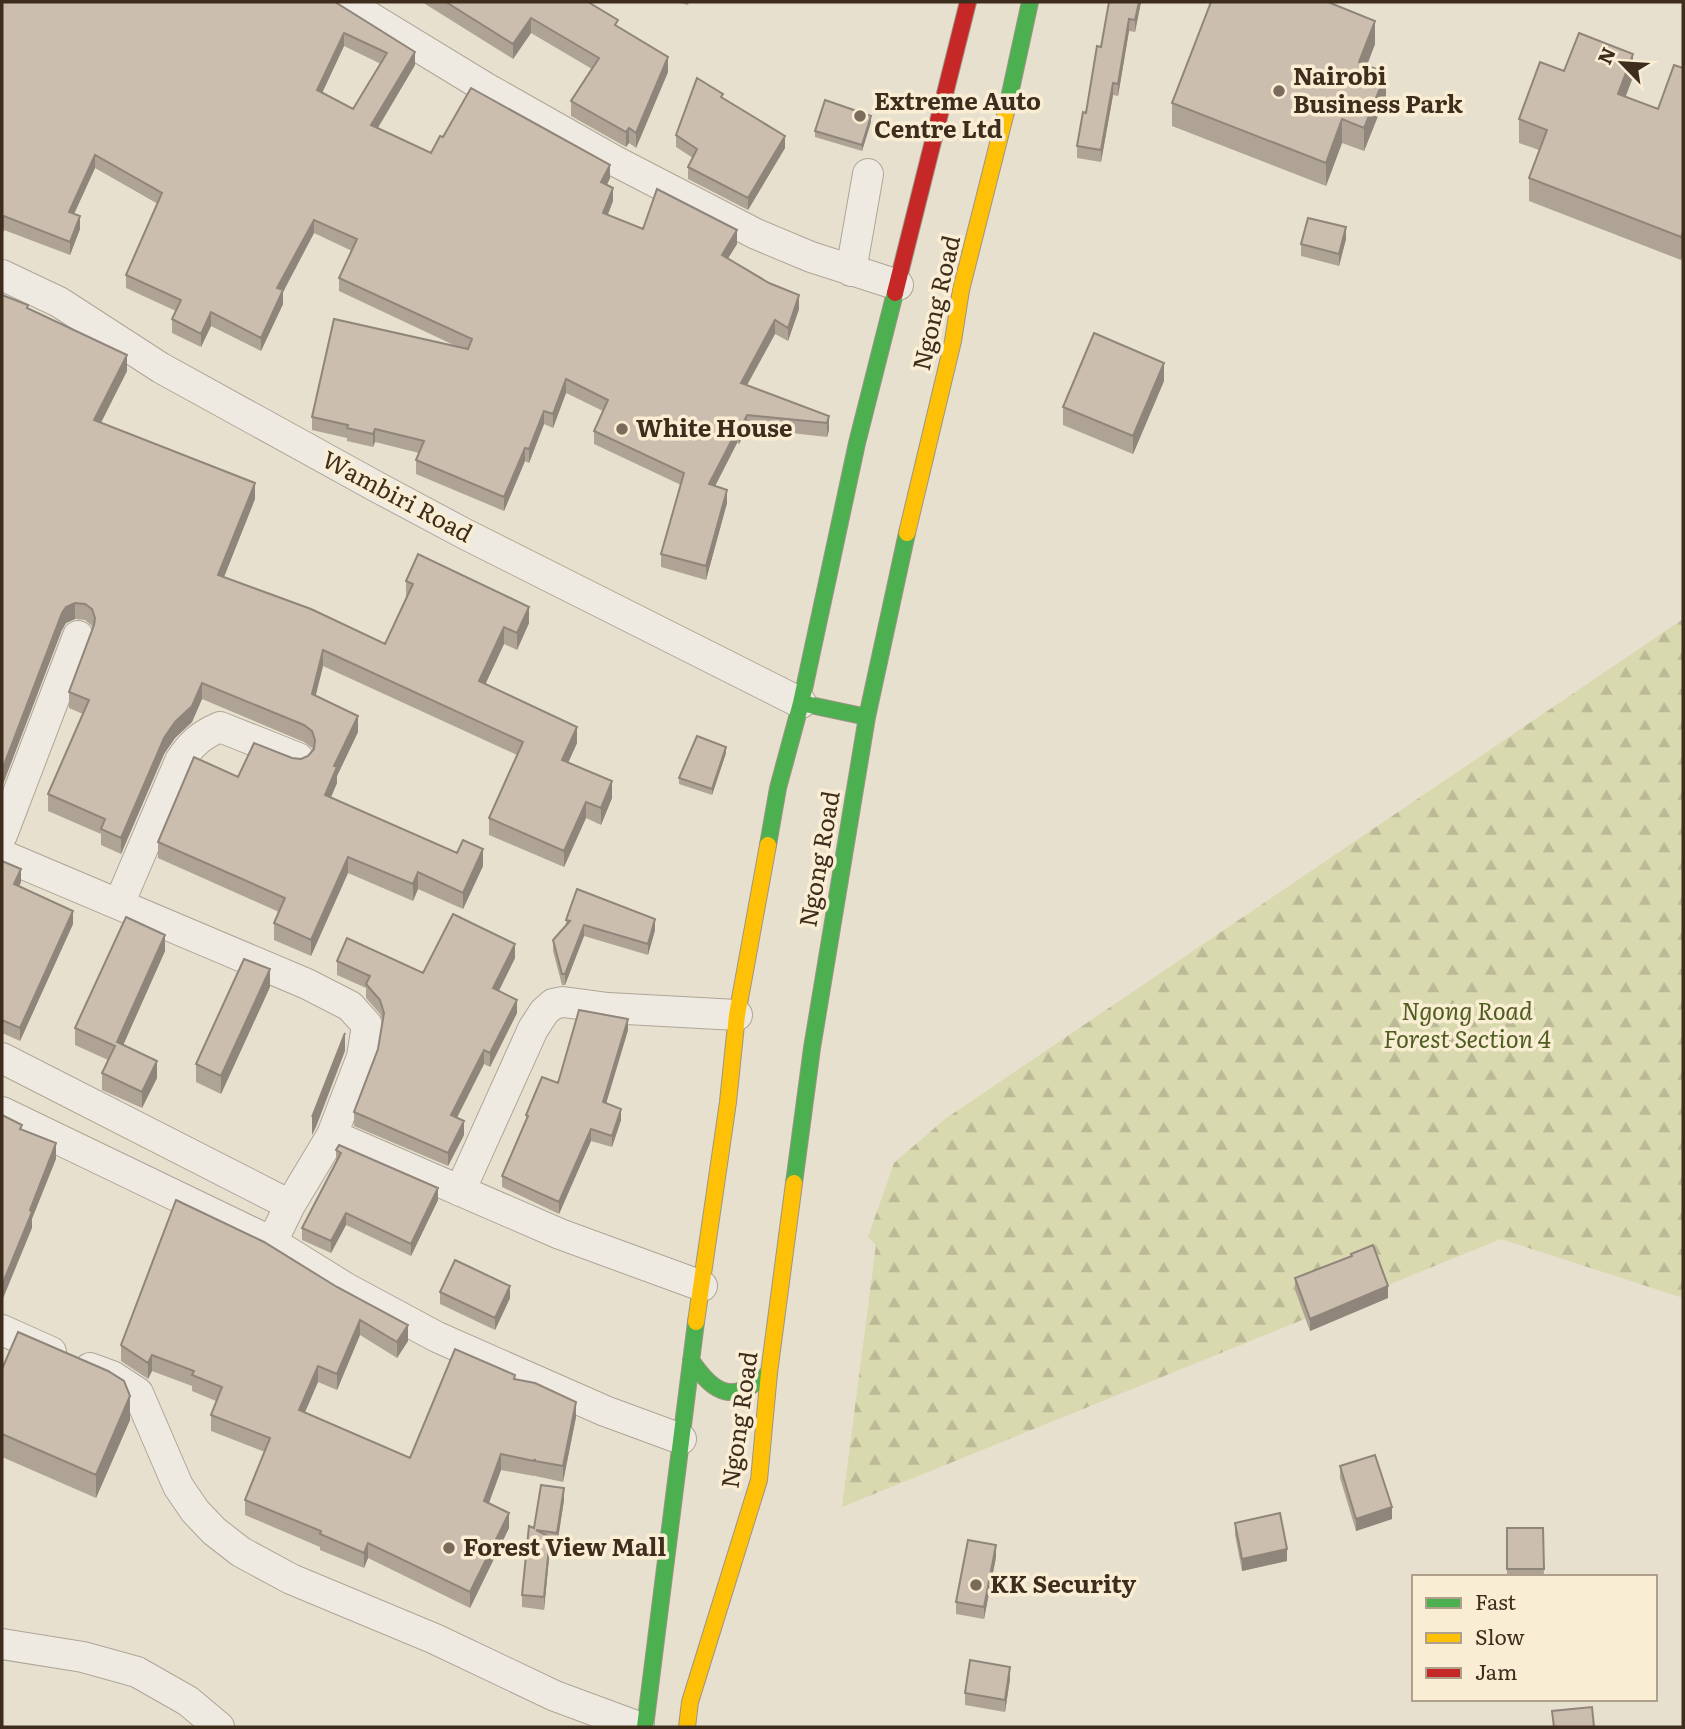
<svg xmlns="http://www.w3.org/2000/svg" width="1685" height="1729" font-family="Literata,serif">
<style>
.forest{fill:url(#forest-firs)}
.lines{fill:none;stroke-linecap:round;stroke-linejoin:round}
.street-casing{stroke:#ada597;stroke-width:32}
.fast-casing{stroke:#9d9486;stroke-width:18}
.slow-casing{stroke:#9d9486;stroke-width:18}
.jam-casing{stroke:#9d9486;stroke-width:18}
.street{stroke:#efeae1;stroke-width:30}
.fast{stroke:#4caf50;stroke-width:16}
.slow{stroke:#ffc107;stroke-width:16}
.jam{stroke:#c62828;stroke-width:16}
.wall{fill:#afa396;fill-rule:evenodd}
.shaded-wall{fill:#8f857a}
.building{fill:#ccbeae;stroke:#8f857a;stroke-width:2;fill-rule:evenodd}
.poi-dot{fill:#7a6b5b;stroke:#f9eed4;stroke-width:2.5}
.labels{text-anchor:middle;stroke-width:7;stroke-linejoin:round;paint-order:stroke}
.poi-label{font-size:24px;font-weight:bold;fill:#3e2c1d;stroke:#f9eed4;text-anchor:start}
.street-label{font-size:24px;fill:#3e2c1d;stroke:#f9eed4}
.park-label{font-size:24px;font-style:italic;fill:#4f5d21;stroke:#f9eed4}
</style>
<defs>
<pattern id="forest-firs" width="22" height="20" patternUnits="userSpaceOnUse" patternTransform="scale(1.75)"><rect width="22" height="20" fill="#d9d9af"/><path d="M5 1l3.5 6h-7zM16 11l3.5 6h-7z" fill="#bbba96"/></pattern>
</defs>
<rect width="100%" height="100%" fill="#e8e0ce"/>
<path class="forest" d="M1683 619V1298L1501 1239 842 1507 876 1245 868 1237 894 1163 945 1119Z"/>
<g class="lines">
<defs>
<path id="street" d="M345 2 486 88 615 161 756 234 811 257 898 285
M851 271 868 174
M2 275 59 302 161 368 377 487 465 534 801 703
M2 835 78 636
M2 855 307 984 350 1006 367 1025 362 1057 332 1135
M119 904 180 761C191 744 201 735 220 727L298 758
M2 1058 290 1205
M2 1112 272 1242 346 1288 437 1337 605 1411 681 1439
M460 1191 533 1029 544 1012 553 1004 563 1002 608 1008 737 1015
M272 1242 290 1205 332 1135 560 1234 702 1286
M2 1330 51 1352
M90 1368 112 1376 138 1393 178 1486 195 1511 214 1531 241 1552 291 1579 435 1639 555 1696 639 1727
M2 1644 83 1657 137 1672 188 1701 219 1727"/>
<path id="fast" d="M1006 112 1030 2
M801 703 867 717
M768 845 778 788 801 703 857 443 895 293
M794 1183 812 1048 867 717 907 533
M691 1360C716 1397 734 1403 769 1373
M645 1727 696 1322"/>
<path id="slow" d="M907 533 953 341 961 290 1006 112
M696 1322 728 1102 737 1015 768 845
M687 1727 690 1702 759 1480 769 1373 794 1183"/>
<path id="jam" d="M895 293 968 2"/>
</defs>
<use href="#street" class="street-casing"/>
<use href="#fast" class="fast-casing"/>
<use href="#slow" class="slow-casing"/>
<use href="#jam" class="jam-casing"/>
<use href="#street" class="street"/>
<use href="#fast" class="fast"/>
<use href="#slow" class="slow"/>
<use href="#jam" class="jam"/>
</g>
<path class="wall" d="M2 2 336 3 415 65 378 128 431 153 443 137 610 178 607 185 613 201 608 215 643 229 737 244 728 258 799 309 788 341 775 334 747 385 829 416V430L827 437 747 428 739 444 737 443 715 486 727 503 706 580 661 567V554L681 485 594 444V431L603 411 566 393 553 428 544 424 529 463 525 461 504 511 416 474V460L419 453 375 442 373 447 347 441V438L312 430V417L458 347 339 291V278L352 251 314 233 283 292V304L261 351 211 326 201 347 172 333V319L176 311 126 288V275L158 204 95 168 74 214 80 229 70 255 4 230 2 235ZM344 46 381 64 353 109 322 93Z
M422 2H588L668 72 636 148 629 143 626 147 571 116V101L592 69 531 33 513 59Z
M676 2H689L688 5Z
M1141 2 1135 32 1129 31 1118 96 1113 95 1101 162 1077 158V146L1101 47Z
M1375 44 1367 65 1386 96 1364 151 1342 143 1326 186 1172 126V103Z
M1683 68V255L1681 260 1529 201V178L1539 150 1519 143V119L1564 71 1633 77 1625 97 1658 109Z
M723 98 785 148 748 210 688 179V167L693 158 676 147V135Z
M871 122 862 151 815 137V131Z
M1346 239 1339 266 1301 256V244Z
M28 308 127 371 101 423 255 499 224 577 385 644 406 598V581L529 623 517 650 504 644 485 684 577 743 568 763 612 798 601 825 586 818 564 867 489 835V818L517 755 323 666 315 696 358 732 337 776V783L331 797 483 866 463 909 418 889 413 901 348 873 311 956 274 940V923L279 912 158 858V842L238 777 292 758 301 759 308 756 313 750 312 748 304 742 202 699 192 722 175 738 164 754 121 854 101 845V834L48 811V794L83 714 69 708V692L93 629 92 626 85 620 75 619 66 623 62 630Z
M1164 381 1133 454 1063 425V407Z
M726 753 712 795 679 784V778Z
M2 861 21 882 19 886 73 924 20 1041 2 1033Z
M566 920 655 930 648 955 584 936 565 985H562L553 951V940L566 925Z
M165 951 123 1045 157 1078 142 1108 102 1090V1073L108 1060 75 1045V1028Z
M515 958 499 991 517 1013 490 1067 484 1064 457 1118 464 1135 448 1166 354 1126V1112L378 1049 383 1022 380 1014 366 998V988L337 975V961L423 973Z
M270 987 221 1094 196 1082V1064Z
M628 1030 606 1103 621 1120 612 1147 591 1141 559 1214 502 1187V1176L526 1121V1115L558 1083Z
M336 1150 438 1200 411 1256 346 1225 331 1253 302 1240V1228L336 1163Z
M176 1200 408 1341 397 1358 360 1335 337 1390 318 1382 305 1412 410 1458 515 1380 576 1417 563 1482 535 1476V1475L534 1476 501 1470 489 1503 509 1528 470 1608 368 1558 364 1568 320 1550V1547L245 1515V1500L265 1452 211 1431V1415L216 1401 192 1391V1386L152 1371 148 1379 121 1361V1345Z
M1351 1254 1388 1298 1310 1331 1295 1290V1278L1351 1256Z
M440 1292 510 1298 495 1330 440 1304Z
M2 1369 130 1420 96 1498 2 1457Z
M1340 1466 1392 1519 1356 1531 1340 1478Z
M564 1500 557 1545 550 1544 544 1610 522 1607V1595L534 1528Z
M1235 1523 1287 1561 1242 1571 1235 1535Z
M1507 1528H1543L1544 1577H1507Z
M996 1557 984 1619 956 1614V1602Z
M1010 1679 1005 1712 965 1705V1693Z"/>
<path class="shaded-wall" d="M1139 2H1141L1135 32V20Z
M531 18V33L513 59V44Z
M1129 19V31L1118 96V84Z
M1375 21V44L1359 86V62Z
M344 33V46L317 104V90Z
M415 52V65L371 139V125Z
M1633 54V77L1618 117V94Z
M668 57V72L636 148V133Z
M1386 73V96L1364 151V128Z
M1113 83V95L1101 162V150Z
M871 116V122L862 151V145Z
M1342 119V143L1326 186V163Z
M629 128V143L626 147V132Z
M785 136V148L748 210V198Z
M95 155V168L69 225V212Z
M610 165V178L601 196V182Z
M613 188V201L603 226V213Z
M4 216V230L2 235V222Z
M80 216V229L70 255V242Z
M314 220V233L283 292V304L261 351V338L277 288Z
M1346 227V239L1339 266V254Z
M737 230V244L722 268V255Z
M1683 232V255L1681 260V237Z
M799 295V309L788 341V328Z
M211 312V326L201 347V334Z
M775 320V334L741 396V383Z
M127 355V371L94 436V420Z
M1164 363V381L1133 454V436Z
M566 379V393L553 428V414Z
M544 411V424L529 463V449Z
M747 415V428L739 444V431Z
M829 416V430L827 437V423Z
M375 429V442L373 447V434Z
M737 430V443L709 498V484Z
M525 448V461L504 511V497Z
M255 483V499L218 592V575Z
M727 490V503L706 580V566Z
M75 603V619L66 623 62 630 2 787V770L62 613 66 607Z
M529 607V623L517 650V633Z
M504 627V644L479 698V681Z
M323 650V666L312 711V694Z
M202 683V699L192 722 175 738 164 754 121 854V838L164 738Z
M358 716V732L337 776V783L325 811V795L334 766Z
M577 727V743L562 776V760Z
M726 747V753L712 795V789Z
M612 781V798L601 825V808Z
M586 802V818L564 867V851Z
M483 849V866L463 909V893Z
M348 857V873L311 956V940Z
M21 869V882L14 897V884Z
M418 872V889L413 901V884Z
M73 911V924L20 1041V1028Z
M655 919V930L648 955V944Z
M584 925V936L565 985V974Z
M165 935V951L117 1059V1042Z
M515 944V958L493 1002V988Z
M270 969V987L221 1094V1076Z
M517 1000V1013L490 1067V1053Z
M628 1019V1030L603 1114V1102Z
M345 1033V1051L316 1127 312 1135V1117Z
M484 1050V1064L451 1129V1115Z
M157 1061V1078L142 1108V1092Z
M621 1109V1120L612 1147V1136Z
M464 1121V1135L448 1166V1153Z
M591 1129V1141L559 1214V1202Z
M56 1143V1159L32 1219V1228L2 1301V1285Z
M438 1188V1200L411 1256V1244Z
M346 1213V1225L331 1253V1241Z
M510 1286V1298L495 1330V1318Z
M1388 1286V1298L1310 1331V1319Z
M360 1320V1335L337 1390V1374Z
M408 1325V1341L397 1358V1342Z
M152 1355V1371L148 1379V1363Z
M318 1366V1382L299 1426V1410Z
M130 1396V1420L96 1498V1475Z
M576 1402V1417L563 1482V1466Z
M501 1454V1470L484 1516V1501Z
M564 1488V1500L557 1545V1533Z
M1392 1507V1519L1356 1531V1519Z
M509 1513V1528L470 1608V1592Z
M550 1537V1549L544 1610V1597Z
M368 1543V1558L364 1568V1553Z
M996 1545V1557L984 1619V1607Z
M1287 1549V1561L1242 1571V1559Z
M1010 1667V1679L1005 1712V1700Z"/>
<path class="building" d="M2 2H335L415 52 371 125 431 153 440 136 443 137 471 88 610 165 601 182 613 188 603 213 643 229 657 189 737 230 722 255 769 283 799 295 788 328 775 320 741 383 829 416 827 423 747 415 739 431 737 430 709 484 727 490 706 566 661 554 684 473 594 431 608 400 566 379 553 414 544 411 529 449 525 448 504 497 416 460 424 441 375 429 373 434 347 428 348 425 312 417 334 319 468 349 472 339 339 278 357 239 314 220 277 288 283 290 261 338 211 312 201 334 172 319 181 300 126 275 162 193 95 155 69 212 80 216 70 242 4 216 2 222ZM344 33 387 53 353 109 317 90Z
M446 2H588L618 20 615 25 668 57 636 133 629 128 626 132 571 101 599 58 531 18 513 44Z
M1109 2H1139L1135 20 1129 19 1118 84 1113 83 1101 150 1077 146 1083 112 1086 113 1097 46 1101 47Z
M1211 2H1328L1375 21 1359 62 1386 73 1364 128 1342 119 1326 163 1172 103Z
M1579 33 1633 54 1618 94 1658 109 1674 65 1683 68V232L1681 237 1529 178 1547 130 1519 119 1540 62 1564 71Z
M697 78 723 94 721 97 785 136 748 198 688 167 697 149 676 135Z
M825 100 871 116 862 145 815 131Z
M1308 218 1346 227 1339 254 1301 244Z
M2 295 28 305 27 308 127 355 94 420 255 483 218 575 311 609 385 644 413 584 406 581 418 554 529 607 517 633 504 627 479 681 577 727 562 760 612 781 601 808 586 802 564 851 489 818 523 742 323 650 312 694 358 716 334 766 337 767 325 795 457 853 463 840 483 849 463 893 418 872 413 884 348 857 311 940 274 923 285 898 158 842 194 757 238 777 254 743 292 758 301 759 308 756 314 749 315 740 312 731 304 725 202 683 192 706 175 722 164 738 121 838 101 829 105 819 48 794 89 700 69 692 94 625 95 618 92 609 85 604 75 603 66 607 62 613 2 770Z
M1094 333 1164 363 1133 436 1063 407Z
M697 736 726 747 712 789 679 778Z
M2 861 21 869 14 884 73 911 20 1028 2 1020Z
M577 889 655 919 648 944 584 925 565 974H562L553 940 570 921 566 920Z
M453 914 515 944 493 988 517 1000 490 1053 484 1050 451 1115 464 1121 448 1153 354 1112 378 1049 384 1013 380 1000 366 984 370 976 337 961 347 938 423 973Z
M126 917 165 935 117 1042 157 1061 142 1092 102 1073 115 1046 75 1028Z
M244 959 270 969 221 1076 196 1064Z
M579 1010 628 1019 603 1102 621 1109 612 1136 591 1129 559 1202 502 1176 528 1116 526 1115 542 1077 558 1083Z
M345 1033 316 1109 312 1117Z
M2 1115 22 1125 20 1129 56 1143 30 1210 32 1212 2 1285Z
M339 1145 438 1188 411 1244 346 1213 331 1241 302 1228 341 1153 336 1150Z
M176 1200 264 1242 337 1287 408 1325 397 1342 360 1320 337 1374 318 1366 299 1410 410 1458 455 1349 515 1375 514 1379 535 1383 576 1402 563 1466 535 1461V1459L534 1461 501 1454 484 1501 509 1513 470 1592 368 1543 364 1553 320 1534 321 1531 245 1500 270 1438 211 1415 222 1387 192 1375 194 1371 152 1355 148 1363 121 1345Z
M1373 1245 1388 1286 1310 1319 1295 1278 1352 1256 1351 1254Z
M455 1260 510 1286 495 1318 440 1292Z
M18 1332 108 1371 124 1381 130 1396 96 1475 2 1434V1369Z
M1375 1455 1392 1507 1356 1519 1340 1466Z
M541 1485 564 1488 557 1533 536 1530 550 1537 544 1597 522 1595 529 1526 534 1528Z
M1280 1513 1287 1549 1242 1559 1235 1523Z
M1507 1528H1543L1544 1569H1507Z
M968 1540 996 1545 984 1607 956 1602Z
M970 1660 1010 1667 1005 1700 965 1693Z
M1592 1707 1594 1727H1554L1552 1711Z"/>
<g class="poi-dot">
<circle cx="1279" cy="91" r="7"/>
<circle cx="860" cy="116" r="7"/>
<circle cx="622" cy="429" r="7"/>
<circle cx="449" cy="1548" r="7"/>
<circle cx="976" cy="1585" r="7"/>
</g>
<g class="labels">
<g class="poi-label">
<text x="1293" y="85">Nairobi<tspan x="1293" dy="28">Business Park</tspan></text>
<text x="874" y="110">Extreme Auto<tspan x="874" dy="28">Centre Ltd</tspan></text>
<text x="636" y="437">White House</text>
<text x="463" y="1556">Forest View Mall</text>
<text x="990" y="1593">KK Security</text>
</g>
<g class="street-label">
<text transform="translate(937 303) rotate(-77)" y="8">Ngong Road</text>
<text transform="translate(397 497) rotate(28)" y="8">Wambiri Road</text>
<text transform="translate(820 859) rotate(-80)" y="8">Ngong Road</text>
<text transform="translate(740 1420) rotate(-82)" y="8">Ngong Road</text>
</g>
<g class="park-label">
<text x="1467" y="1020">Ngong Road<tspan x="1467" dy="28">Forest Section 4</tspan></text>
</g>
</g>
<rect width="1685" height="1729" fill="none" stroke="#3e2c1d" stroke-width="7"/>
<rect x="1412" y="1575" width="245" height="126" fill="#f9eed4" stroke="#aea08b" stroke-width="2"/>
<rect x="1426" y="1598" width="35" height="10" fill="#4caf50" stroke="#aea08b" stroke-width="2"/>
<text x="1475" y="1610" font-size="21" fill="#3e2c1d">Fast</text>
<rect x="1426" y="1633" width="35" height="10" fill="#ffc107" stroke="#aea08b" stroke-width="2"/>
<text x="1475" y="1645" font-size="21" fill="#3e2c1d">Slow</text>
<rect x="1426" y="1668" width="35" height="10" fill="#c62828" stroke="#aea08b" stroke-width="2"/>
<text x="1475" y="1680" font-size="21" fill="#3e2c1d">Jam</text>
<g transform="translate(1622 63) rotate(295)" stroke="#f9eed4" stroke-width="5" paint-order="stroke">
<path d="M0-5L12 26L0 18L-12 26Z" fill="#3e2c1d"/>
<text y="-10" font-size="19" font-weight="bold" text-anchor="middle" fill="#3e2c1d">N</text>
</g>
</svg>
